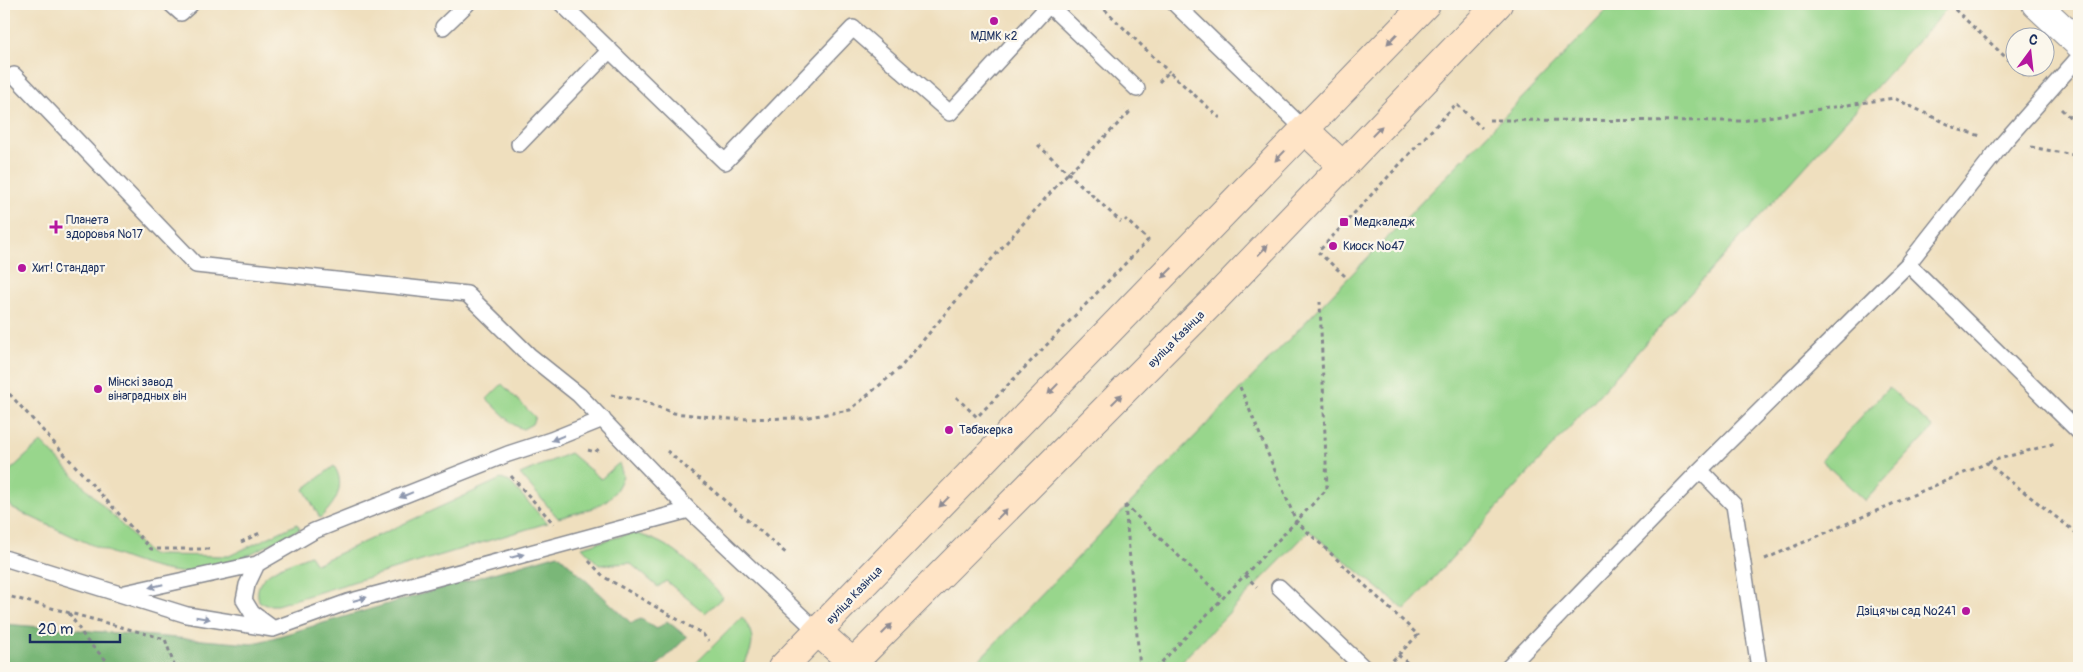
<svg xmlns="http://www.w3.org/2000/svg" width="2083" height="672" font-family="Pangolin,sans-serif">
<style>
.green{fill:#98d68c;stroke:#5a8275}
.forest{fill:#7ab778;stroke:#4a736b}
.lines{fill:none;stroke-linecap:round;stroke-linejoin:round}
.service-casing{stroke:#85878e;stroke-width:18}
.tertiary-casing{stroke:#85878e;stroke-width:30}
.secondary-casing{stroke:#85878e;stroke-width:30}
.path{stroke:#85878e;stroke-width:3;stroke-dasharray:4 4;stroke-linecap:butt}
.service{stroke:#fff;stroke-width:15}
.tertiary{stroke:#fff;stroke-width:28}
.secondary{stroke:#ffe4c6;stroke-width:28}
.oneway{fill:#8d8a92}
.oneway2{fill:#8d97ae}
.poi-dot{fill:#b5179e;stroke:#fbf7ec;stroke-width:2}
.labels{text-anchor:middle;stroke-width:4.5;stroke-linejoin:round;paint-order:stroke}
.poi-label{font-size:12px;fill:#1b2f5e;stroke:#fbf7ec;text-anchor:start}
.street-label{font-size:12px;fill:#1b2f5e;stroke:#fbf7ec}
</style>
<rect width="100%" height="100%" fill="#fbf7ec"/>
<filter id="ink" filterUnits="userSpaceOnUse"><feTurbulence type="fractalNoise" baseFrequency=".02" numOctaves="2"/><feDisplacementMap in="SourceGraphic" scale="10" xChannelSelector="R" yChannelSelector="G"/><feConvolveMatrix kernelMatrix="1 2 1 2 8 2 1 2 1" color-interpolation-filters="sRGB"/></filter>
<filter id="wash" filterUnits="userSpaceOnUse"><feTurbulence type="fractalNoise" baseFrequency=".0096" numOctaves="4" result="noise"/><feDisplacementMap in="SourceGraphic" scale="20" xChannelSelector="R" yChannelSelector="G"/><feGaussianBlur stdDeviation="1.12" result="paint"/><feColorMatrix in="noise" values="0 0 0 0 0 0 0 0 0 0 0 0 0 0 0 0 0 1.4 0 .05"/><feComposite in="paint" operator="in"/></filter>
<g filter="url(#wash)">
<rect width="100%" height="100%" fill="#efdfbe"/>
<path class="green" d="M1613 4H1951L1405 610 1309 531 1175 668H971Z
M502 384 535 417 532 424 523 429 514 425 487 399Z
M1889 387 1933 428 1865 501 1821 460Z
M41 442 151 555 229 556 297 524 300 529C272 542 222 572 193 573 142 574 62 530 13 509L4 495V476Z
M570 453 601 479 619 463 623 476C611 509 588 509 558 518L520 474Z
M334 466C347 486 335 504 320 518L304 489Z
M501 479 510 482 547 523 277 605H266L259 601C250 572 290 564 310 555L316 564Z
M632 533C675 542 693 567 723 597L705 613 666 581 658 587 630 563 599 565 582 547Z
M742 617C756 635 755 650 740 668H691Z"/>
<path class="forest" d="M558 554 631 623 641 619 657 629 667 621 687 637 655 668H4V624L252 644Z"/>
</g>
<g filter="url(#ink)">
<g class="lines">
<defs>
<path id="service" d="M171 4 181 13 191 4
M562 4 725 162 853 28 950 113 1050 4
M1175 4 1305 130
M1049 5 1137 89
M443 27 467 4
M14 75 196 265 467 294 529 355 579 395 689 510 818 632
M519 144 610 50
M1908 264 2079 432
M1700 470 1734 505 1759 668
M4 558 187 615 273 629 348 602 689 510
M257 564 247 585 244 600 252 613 271 627
M1279 587 1364 668
M125 593 257 564 314 531 508 454 551 440 603 419
M1508 668 1700 470 1908 264 2004 142 2079 57"/>
<path id="tertiary" d="M2036 4 2079 44"/>
<path id="secondary" d="M1305 130 1343 166
M818 632 853 663
M782 668 1426 4
M848 668 1215 299 1498 4"/>
</defs>
<use href="#service" class="service-casing"/>
<use href="#tertiary" class="tertiary-casing"/>
<use href="#secondary" class="secondary-casing"/>
<path class="path" d="M1099 4 1169 72
M1949 4 2016 67
M2017 68 2029 79
M1159 82 1169 72 1220 118
M2061 109 2079 126
M1489 120 1741 121 1894 98 1960 130 1981 136
M1038 145 1121 222
M2031 147 2079 156
M1345 276 1318 252 1456 104 1482 128
M1240 387 1296 521 1418 635 1387 666
M4 388 151 549H209
M611 395 639 400 674 413 731 419 803 418 850 410 900 368 975 278 1068 173 1129 113 1125 110
M956 397 977 417 1148 240 1125 219
M588 450 595 452 600 448
M667 451 788 555
M1988 462 2056 443
M511 476 554 524
M1125 505 1140 668
M1125 505 1223 598
M241 542 262 532
M1765 559 1987 463 2079 535
M589 561 604 577 703 634 708 641
M1245 575 1257 587
M4 595 165 639 175 668
M69 613 87 641 114 668
M1398 655 1414 668
M1156 668 1327 489 1320 302"/>
<use href="#service" class="service"/>
<use href="#tertiary" class="tertiary"/>
<use href="#secondary" class="secondary"/>
</g>
<defs><path id="oneway-solid" d="M-6-.8H1V-3.2L6.5 0L1 3.2V.8H-6Z" transform="scale(1.25)"/></defs>
<g class="oneway">
<use href="#oneway-solid" transform="translate(1392 39) rotate(134)"/>
<use href="#oneway-solid" transform="translate(1377 131) rotate(-46)"/>
<use href="#oneway-solid" transform="translate(1280 156) rotate(134)"/>
<use href="#oneway-solid" transform="translate(1263 250) rotate(-46)"/>
<use href="#oneway-solid" transform="translate(1167 273) rotate(135)"/>
<use href="#oneway-solid" transform="translate(1053 389) rotate(134)"/>
<use href="#oneway-solid" transform="translate(1117 399) rotate(-45)"/>
<use href="#oneway-solid" transform="translate(944 502) rotate(134)"/>
<use href="#oneway-solid" transform="translate(1002 514) rotate(-45)"/>
<use href="#oneway-solid" transform="translate(887 629) rotate(-45)"/>
</g>
<g class="oneway2">
<use href="#oneway-solid" transform="translate(558 438) rotate(158)"/>
<use href="#oneway-solid" transform="translate(406 495) rotate(158)"/>
<use href="#oneway-solid" transform="translate(517 556) rotate(-15)"/>
<use href="#oneway-solid" transform="translate(156 586) rotate(167)"/>
<use href="#oneway-solid" transform="translate(360 599) rotate(-15)"/>
<use href="#oneway-solid" transform="translate(203 618) rotate(9)"/>
</g>
</g>
<g class="poi-dot">
<circle cx="994" cy="21" r="5"/>
<rect x="1339" y="217" width="10" height="10" rx="2.5"/>
<path d="M53.5 219.5h5v5h5v5h-5v5h-5v-5h-5v-5h5z"/>
<circle cx="1333" cy="246" r="5"/>
<circle cx="22" cy="268" r="5"/>
<circle cx="98" cy="389" r="5"/>
<circle cx="949" cy="430" r="5"/>
<circle cx="1966" cy="611" r="5"/>
</g>
<g class="labels">
<g class="poi-label">
<text x="994" y="40" text-anchor="middle">МДМК к2</text>
<text x="66" y="224">Планета<tspan x="66" dy="14">здоровья №17</tspan></text>
<text x="1354" y="226">Медкаледж</text>
<text x="1343" y="250">Киоск №47</text>
<text x="32" y="272">Хит! Стандарт</text>
<text x="108" y="386">Мінскі завод<tspan x="108" dy="14">вінаградных він</tspan></text>
<text x="959" y="434">Табакерка</text>
<text x="1956" y="615" text-anchor="end">Дзіцячы сад №241</text>
</g>
<g class="street-label">
<text transform="translate(1176 339) rotate(-45)" y="4">вуліца Казінца</text>
<text transform="translate(854 595) rotate(-46)" y="4">вуліца Казінца</text>
</g>
</g>
<rect width="2083" height="672" fill="none" stroke="#fbf7ec" stroke-width="20"/>
<g transform="translate(2030 52) rotate(15)"><circle r="24" fill="#fbf7ec" stroke="#a1a7b3"/>
<path d="M0-4L9 19L0 12L-9 19Z" fill="#b5179e"/>
<text y="-8" font-size="14" font-weight="bold" text-anchor="middle" fill="#1b2f5e">С</text>
</g>
<path d="M30 634v8h90v-8" fill="none" stroke="#1b2f5e" stroke-width="2.5"/>
<text x="38" y="634" font-size="15" fill="#1b2f5e" stroke="#fbf7ec" stroke-width="4" paint-order="stroke">20 m</text>
</svg>
